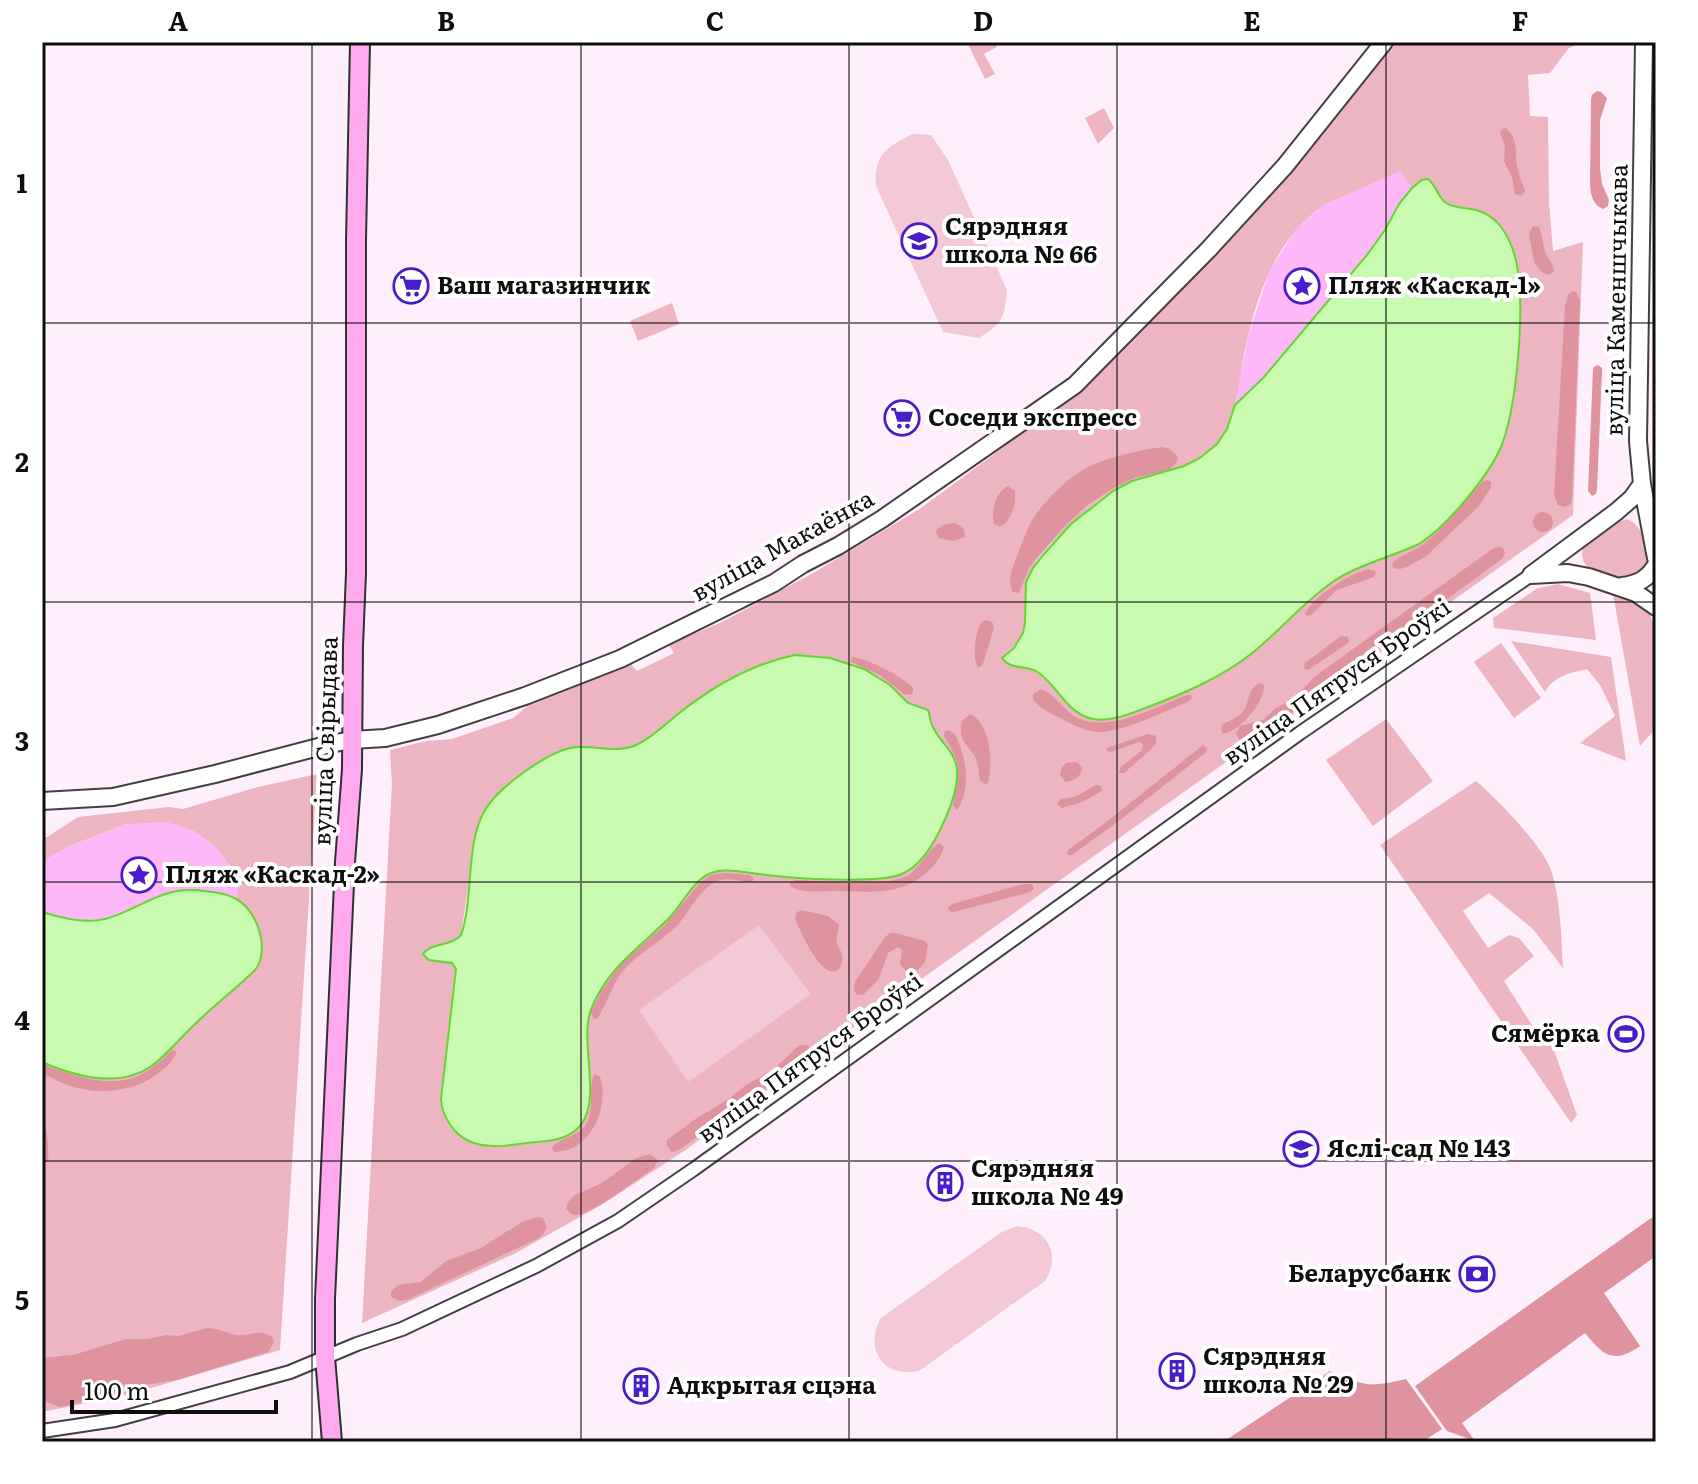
<svg xmlns="http://www.w3.org/2000/svg" width="1698" height="1484" font-family="Literata,serif">
<style>
.green{fill:#ecb5c1;fill-rule:evenodd}
.forest{fill:#de939e}
.sand{fill:#feb7f9}
.pitch{fill:#f3c8d7}
.water{fill:#c8faaf;stroke:#63d631;stroke-width:2}
.lines{fill:none;stroke-linecap:round;stroke-linejoin:round}
.minor-casing{stroke:#414141;stroke-width:16}
.tertiary-casing{stroke:#414141;stroke-width:20}
.secondary-casing{stroke:#303030;stroke-width:22}
.minor{stroke:#fff;stroke-width:12}
.tertiary{stroke:#fff;stroke-width:16}
.secondary{stroke:#ffaaef;stroke-width:18}
.grid{fill:none;stroke:#0e0e0e;stroke-width:2;stroke-opacity:0.55}
.labels{text-anchor:middle;stroke-width:8;stroke-linejoin:round;paint-order:stroke}
.poi-label{font-size:24px;font-weight:bold;fill:#0e0e0e;stroke:#fff;text-anchor:start}
.street-label{font-size:24px;fill:#0e0e0e;stroke:#fff}
.neatline{fill:none;stroke:#0e0e0e;stroke-width:3}
.grid-label{font-size:26px;text-anchor:middle;font-weight:bold;fill:#0e0e0e}
</style>
<rect width="100%" height="100%" fill="#ffeffd"/>
<path class="green" d="M967 42H994L997 47 984 54 995 74 985 79Z
M1391 42H1582L1569 48 1550 73 1528 75 1530 116 1548 117 1549 202 1553 251 1583 242 1573 515 830 1044 684 1151 603 1204 516 1253 362 1323 392 784 390 750 426 741 452 739 513 718 537 698 631 664 637 671 674 653 668 644 720 623 815 572 921 508 993 455 1093 372 1152 318 1209 259ZM1400 172 1412 188 1422 180 1433 183C1437 190 1440 199 1446 203 1453 208 1462 207 1470 208 1496 213 1510 235 1516 259 1526 302 1517 403 1502 445 1493 468 1447 526 1427 539 1394 560 1353 564 1323 589 1297 611 1274 637 1246 658 1218 679 1187 692 1155 704 1137 711 1116 720 1096 719 1071 719 1058 689 1041 675 1029 665 1015 670 1003 660V656C1024 640 1026 629 1026 603 1025 595 1025 587 1028 579 1035 557 1056 538 1073 523 1089 508 1107 492 1127 483 1162 468 1198 472 1223 436 1238 415 1239 384 1243 360 1254 303 1273 241 1322 207 1330 201 1341 198 1350 194 1367 186 1383 179 1400 172ZM795 655 853 664 864 669 881 678 908 703 928 710C930 715 930 722 933 727 940 743 954 749 957 769 959 789 948 815 939 832 930 848 920 865 904 873 881 885 794 878 765 875 750 873 732 868 717 871 695 876 684 902 670 917 641 948 603 970 589 1013 580 1044 592 1079 589 1110L562 1138C527 1145 455 1159 443 1112 442 1106 442 1099 441 1093L457 971 452 963 428 948 453 942 461 935 475 839 499 793 534 766 560 751 569 748 621 749 637 745 652 736 714 688 757 666Z
M1104 108 1114 128 1098 144 1085 118Z
M672 303 679 324 638 341 630 321Z
M1627 519C1645 526 1652 555 1644 571 1639 574 1632 578 1626 579 1607 583 1576 570 1583 547L1616 523Z
M1558 584 1590 593 1596 640 1494 628 1493 618 1538 588Z
M1613 594C1641 601 1650 604 1656 635V728L1640 746Z
M1511 641 1611 657 1626 761 1580 743 1615 716 1600 685 1587 669C1570 673 1554 676 1545 692Z
M1501 643 1541 698 1514 718 1474 662Z
M1386 719 1433 781 1373 826 1326 760Z
M317 774 280 1350 131 1394 42 1412V1062C75 1076 117 1089 150 1067 168 1055 183 1035 199 1020 217 1003 237 987 255 970 274 945 253 917 236 898L239 882 231 867 214 846 192 830 126 824 70 846 42 862V837H47L78 817 169 807 183 809 258 787Z
M1476 781C1497 799 1545 848 1552 873 1561 903 1561 937 1563 968L1533 929 1489 893 1463 911 1488 948 1509 935 1519 938 1534 956 1504 981 1537 1033 1546 1028 1577 1115 1571 1123 1380 845Z"/>
<path class="forest" d="M1597 91 1601 92 1607 98 1600 120V168L1602 184 1609 200 1608 206 1603 209C1593 205 1591 196 1590 186L1591 99 1592 95Z
M1506 128C1518 138 1515 151 1517 165 1518 174 1522 182 1525 191L1522 196 1515 194 1512 177 1504 161 1505 146 1500 133 1502 129Z
M1533 226 1539 227C1543 236 1542 244 1546 253 1549 261 1553 262 1554 271L1550 275 1543 273 1534 262 1529 234Z
M1573 291 1576 292 1580 300 1572 499 1570 505 1564 507 1558 505 1554 495 1565 306 1568 295Z
M1598 365 1602 368V371L1597 490 1596 494 1592 496 1588 491 1593 369 1594 367Z
M1163 447 1170 449 1178 457 1177 462 1169 470 1134 478 1112 489 1086 506 1061 530 1035 560 1029 568 1019 593 1013 592C1006 580 1014 563 1019 551 1023 541 1026 531 1031 522 1042 503 1070 475 1090 466 1112 456 1140 450 1163 447Z
M1487 480 1491 482V488L1478 507 1425 557 1409 566 1400 569 1393 568 1392 564C1400 554 1414 552 1424 544 1446 526 1463 503 1482 482Z
M1008 486 1015 491C1016 505 1012 520 1000 527L994 524C991 511 995 493 1008 486Z
M1533 522a10 10 0 1 1 20 0a10 10 0 1 1-20 0Z
M953 523 957 524 964 529 965 537 954 541 938 538 936 530 943 525Z
M1499 546 1504 549 1505 553 1502 559 1261 735 1248 742 1239 740 1236 733 1240 726 1263 720 1276 708 1295 698 1314 677 1491 550Z
M1369 569 1375 571 1376 573 1374 577 1337 590 1311 615 1307 616 1305 614C1312 597 1351 573 1369 569Z
M987 620 993 623 994 628 983 664 978 668C972 657 975 634 981 622Z
M1341 636 1348 637 1349 641 1347 644 1308 670 1304 669 1305 663Z
M852 657C866 658 904 677 913 688V693L911 695 904 694 880 675 851 662Z
M1259 683 1264 685C1265 702 1240 731 1223 734L1221 730 1222 725C1228 721 1236 719 1241 714 1251 704 1245 692 1259 683Z
M1041 689C1055 694 1062 708 1074 716 1107 735 1155 707 1187 695H1191L1192 698 1188 702C1165 711 1123 732 1099 732 1084 731 1071 724 1058 717 1048 712 1039 708 1033 699V694Z
M970 714C991 723 993 763 988 783L985 784 980 780C978 774 979 765 976 759 969 743 957 743 962 721Z
M948 730 955 734C966 756 972 789 957 810L953 805C959 772 963 766 944 736L945 731Z
M1148 734 1156 736V744L1148 752 1124 773H1119L1120 768 1142 750 1143 744 1139 742 1111 752 1107 751V748Z
M1203 745 1207 748 1205 753 1119 821 1072 855H1067L1068 850 1104 824Z
M1077 762 1082 768C1082 776 1073 782 1065 782L1060 775 1062 767 1066 763Z
M1096 785 1101 786 1102 791 1082 802 1062 808 1057 804 1060 799 1075 797Z
M939 843 944 847C941 858 934 866 926 873 899 897 868 891 834 891 820 891 802 894 790 886V882L796 880C822 880 888 888 909 875 921 866 928 849 939 843Z
M724 873 750 875 754 879 752 882H748C738 881 727 877 718 881 701 887 691 909 680 922 663 942 636 953 620 975 611 989 606 1006 597 1019L593 1018 591 1012 602 990 621 964 663 927 700 883 711 875Z
M1023 884H1032L1034 889 1030 892 954 912 949 911 948 908 952 904Z
M802 910 828 916 839 925C839 931 835 937 837 943 839 950 844 953 842 961 842 965 839 970 836 971 820 977 799 929 795 918L797 912Z
M895 933 925 941 928 945 925 962 917 971H906L900 964 902 950 898 947 888 953 879 979 864 994 857 995 854 990 855 982 885 937 890 933Z
M807 1045 813 1049V1052L808 1058 679 1150 672 1152 667 1146V1140L694 1120 730 1098 746 1085 774 1069 798 1046Z
M172 1050 177 1052C174 1060 168 1065 161 1071 138 1091 100 1096 71 1086 61 1083 52 1078 42 1073V1064C74 1076 115 1092 147 1071 157 1065 164 1057 172 1050Z
M595 1074 600 1077C610 1108 590 1152 554 1152L552 1148C559 1137 578 1138 587 1123 595 1107 587 1086 595 1074Z
M42 1113C47 1129 49 1144 48 1161L44 1165 42 1163Z
M650 1154 658 1160 654 1168C639 1178 591 1215 577 1215 570 1215 571 1213 566 1209L568 1202 575 1195 602 1183 636 1158Z
M538 1217 543 1218 547 1227 543 1235 537 1239 407 1300 400 1301 391 1297V1291L398 1285 421 1282 446 1261 481 1248 522 1222Z
M1651 1218 1656 1219V1256L1604 1293 1640 1346C1613 1365 1603 1355 1585 1333L1462 1423 1475 1441 1447 1431 1415 1386Z
M207 1328C219 1328 229 1335 240 1335 253 1335 261 1329 272 1337L274 1342 268 1352 262 1354 177 1380 145 1385 123 1393 70 1405 59 1407 42 1400V1358L73 1355 126 1339H148L166 1335 179 1336Z
M1330 1371C1365 1386 1368 1388 1406 1379L1442 1429 1422 1442H1223Z"/>
<path class="sand" d="M1400 171 1412 188 1399 204 1385 230 1367 255 1264 377 1235 405 1248 336 1269 272 1296 229 1324 205Z
M167 822 192 830 214 846 231 867 239 882 236 898 197 890 178 891 104 919 84 920 57 916 42 912V862L70 846 126 824Z"/>
<path class="pitch" d="M913 134 931 135 948 160 1007 290C1004 319 1003 323 979 338L943 332 876 186C873 156 887 146 913 134Z
M759 925 811 994 688 1082 639 1010Z
M1016 1226C1047 1228 1062 1254 1045 1281L919 1371C884 1379 863 1349 881 1318L1000 1233Z"/>
<path class="water" d="M1428 179C1437 186 1437 197 1446 203 1452 207 1458 207 1464 208 1478 209 1492 215 1501 227 1510 239 1516 256 1518 272 1524 314 1517 408 1501 447 1488 477 1446 527 1419 544 1391 557 1360 564 1334 581 1304 601 1280 631 1251 654 1220 678 1185 693 1148 707 1132 713 1107 724 1089 718 1066 711 1057 686 1039 673 1027 664 1011 671 1002 658L1014 648 1023 633 1025 623 1026 582 1033 568 1044 554 1071 524 1113 491 1132 481 1184 466 1200 458 1217 444 1227 429 1235 405 1264 377 1367 255 1385 230 1399 204 1412 188 1422 180Z
M795 655 830 658 864 669 890 685 908 703 928 710C930 716 930 722 933 727 940 743 954 749 957 769 959 789 948 814 939 832 931 848 920 865 904 873 881 885 788 878 759 874 740 872 718 865 701 879 689 889 681 905 670 917 641 947 609 966 592 1007 575 1046 614 1122 561 1138 553 1141 545 1141 537 1142 516 1144 491 1150 471 1142 454 1135 442 1117 441 1099L456 969 452 963 429 960 423 954C431 942 451 947 461 935 474 899 465 843 485 810 499 787 551 748 578 747 599 746 619 754 638 744 655 736 667 722 682 711 715 685 752 664 795 655Z
M196 890C208 892 224 892 234 898 257 908 271 950 255 970 236 989 214 1005 195 1024 180 1038 166 1056 150 1067 117 1089 74 1076 42 1062V912C61 918 85 924 105 919 130 913 152 895 177 891 183 890 190 890 196 890Z"/>
<g class="lines">
<defs>
<path id="minor" d="M42 1431 115 1420 290 1372 357 1344 402 1329 536 1266 618 1221 694 1169 1300 733 1531 575"/>
<path id="tertiary" d="M1644 42 1638 441 1642 484 1656 558
M1531 575 1616 512 1632 498 1642 484
M1531 575 1568 573 1589 577 1636 593 1656 607
M1622 586C1638 584 1648 579 1656 565
M42 801 113 797 215 774 330 744 352 740 385 738 438 725 525 696 620 659 774 583 803 564 838 546 882 519 1075 385 1208 250 1285 166 1384 42"/>
<path id="secondary" d="M332 1442 325 1357V1299L345 862 352 769 353 646 356 573V240L360 42"/>
</defs>
<use href="#minor" class="minor-casing"/>
<use href="#tertiary" class="tertiary-casing"/>
<use href="#secondary" class="secondary-casing"/>
<use href="#minor" class="minor"/>
<use href="#tertiary" class="tertiary"/>
<use href="#secondary" class="secondary"/>
</g>
<path class="grid" d="M312 42V1442M581 42V1442M849 42V1442M1117 42V1442M1386 42V1442M42 323H1656M42 602H1656M42 882H1656M42 1161H1656"/>
<defs>
<symbol id="school-ring" viewBox="-11 -11 22 22"><circle r="9.5" fill="#fff" stroke="#481cc8" stroke-width="1.5"/><path d="M0-5L7-2L0 1L-7-2ZM-4 1L0 2.5L4 1V4Q0 6-4 4Z" fill="#481cc8"/></symbol>
<symbol id="supermarket-ring" viewBox="-11 -11 22 22"><circle r="9.5" fill="#fff" stroke="#481cc8" stroke-width="1.5"/><path d="M-6-5.5h2.5l.6 2H6L4.5 2H-2.5L-4.4-4H-6ZM-1.5 3.2a1.3 1.3 0 1 0 .1 0ZM3 3.2a1.3 1.3 0 1 0 .1 0Z" fill="#481cc8"/></symbol>
<symbol id="sight-ring" viewBox="-11 -11 22 22"><circle r="9.5" fill="#fff" stroke="#481cc8" stroke-width="1.5"/><path d="M0-6L1.8-2.2L6-1.7L2.9 1.2L3.7 5.4L0 3.3L-3.7 5.4L-2.9 1.2L-6-1.7L-1.8-2.2Z" fill="#481cc8"/></symbol>
<symbol id="stadium-ring" viewBox="-11 -11 22 22"><circle r="9.5" fill="#fff" stroke="#481cc8" stroke-width="1.5"/><path d="M0-5a6.5 5 0 1 0 0 10a6.5 5 0 1 0 0-10ZM-3.5-1.8h7v3.6h-7Z" fill="#481cc8"/></symbol>
<symbol id="building-ring" viewBox="-11 -11 22 22"><circle r="9.5" fill="#fff" stroke="#481cc8" stroke-width="1.5"/><path d="M-4-6H4V6H1V3H-1V6H-4ZM-2.5-4.3h1.7v1.8h-1.7ZM.8-4.3h1.7v1.8H.8ZM-2.5-1h1.7V.8h-1.7ZM.8-1h1.7V.8H.8Z" fill="#481cc8"/></symbol>
<symbol id="bank-ring" viewBox="-11 -11 22 22"><circle r="9.5" fill="#fff" stroke="#481cc8" stroke-width="1.5"/><path d="M-6-4H6V4H-6ZM0-2.3a2.3 2.3 0 1 0 0 4.6a2.3 2.3 0 1 0 0-4.6Z" fill="#481cc8"/></symbol>
</defs>
<g fill-rule="evenodd">
<use href="#school-ring" x="899" y="221" width="40" height="40"/>
<use href="#supermarket-ring" x="391" y="266" width="40" height="40"/>
<use href="#sight-ring" x="1282" y="266" width="40" height="40"/>
<use href="#supermarket-ring" x="882" y="398" width="40" height="40"/>
<use href="#sight-ring" x="119" y="855" width="40" height="40"/>
<use href="#stadium-ring" x="1606" y="1014" width="40" height="40"/>
<use href="#school-ring" x="1281" y="1129" width="40" height="40"/>
<use href="#building-ring" x="925" y="1163" width="40" height="40"/>
<use href="#bank-ring" x="1457" y="1254" width="40" height="40"/>
<use href="#building-ring" x="1157" y="1351" width="40" height="40"/>
<use href="#building-ring" x="621" y="1366" width="40" height="40"/>
</g>
<g class="labels">
<g class="poi-label">
<text x="945" y="235">Сярэдняя<tspan x="945" dy="28">школа № 66</tspan></text>
<text x="437" y="294">Ваш магазинчик</text>
<text x="1328" y="294">Пляж «Каскад-1»</text>
<text x="928" y="426">Соседи экспресс</text>
<text x="165" y="883">Пляж «Каскад-2»</text>
<text x="1600" y="1042" text-anchor="end">Сямёрка</text>
<text x="1327" y="1157">Яслі-сад № 143</text>
<text x="971" y="1177">Сярэдняя<tspan x="971" dy="28">школа № 49</tspan></text>
<text x="1451" y="1282" text-anchor="end">Беларусбанк</text>
<text x="1203" y="1365">Сярэдняя<tspan x="1203" dy="28">школа № 29</tspan></text>
<text x="667" y="1394">Адкрытая сцэна</text>
</g>
<g class="street-label">
<text transform="translate(1617 300) rotate(-89)" y="8">вуліца Каменшчыкава</text>
<text transform="translate(783 546) rotate(-29)" y="8">вуліца Макаёнка</text>
<text transform="translate(1337 682) rotate(-35)" y="8">вуліца Пятруся Броўкі</text>
<text transform="translate(326 741) rotate(-88)" y="8">вуліца Свірыдава</text>
<text transform="translate(810 1058) rotate(-36)" y="8">вуліца Пятруся Броўкі</text>
</g>
</g>
<rect width="1698" height="1484" fill="none" stroke="#ffffff" stroke-width="88"/>
<path d="M72 1400v12h204v-12" fill="none" stroke="#0e0e0e" stroke-width="4"/>
<text x="84" y="1400" font-size="24" fill="#0e0e0e" stroke="#ffffff" stroke-width="6" paint-order="stroke">100 m</text>
<rect x="44" y="44" width="1610" height="1396" class="neatline"/>
<g class="grid-label">
<text x="178" y="31">A</text>
<text x="446" y="31">B</text>
<text x="715" y="31">C</text>
<text x="983" y="31">D</text>
<text x="1252" y="31">E</text>
<text x="1520" y="31">F</text>
<text x="22" y="193">1</text>
<text x="22" y="472">2</text>
<text x="22" y="751">3</text>
<text x="22" y="1030">4</text>
<text x="22" y="1310">5</text>
</g>
</svg>
